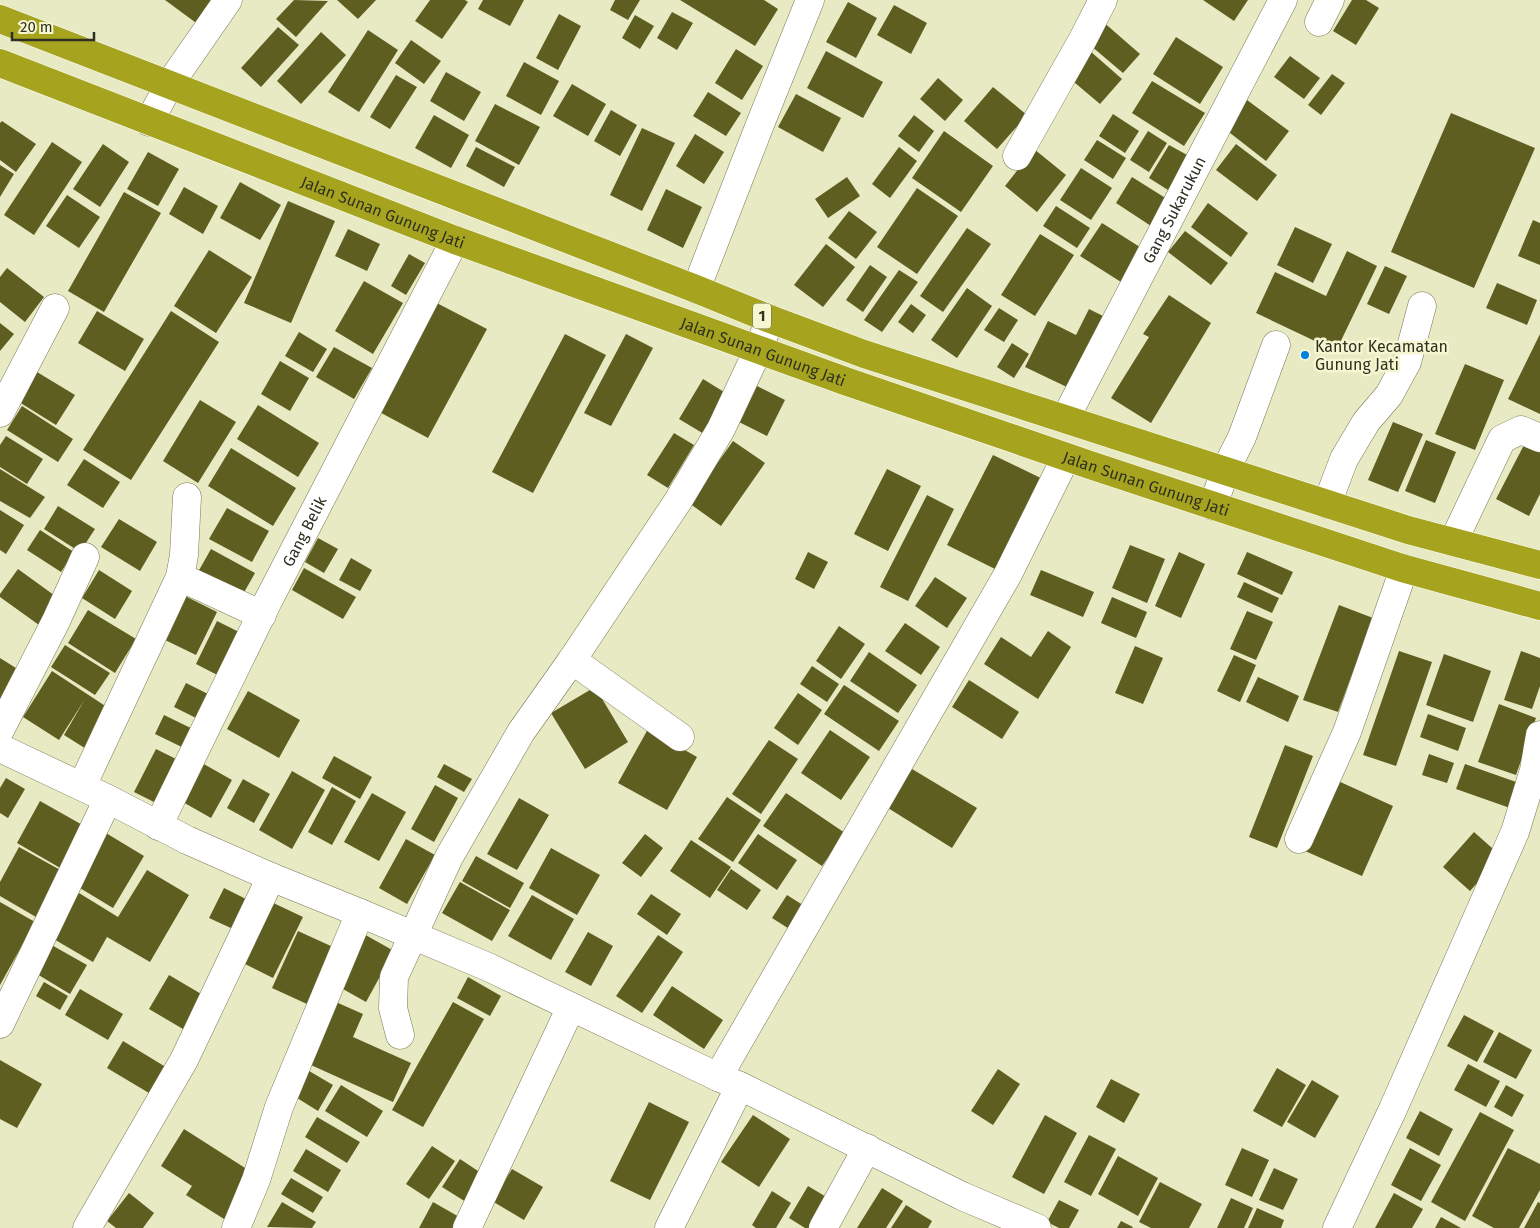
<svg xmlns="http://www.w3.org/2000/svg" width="1540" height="1228" font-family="'Fira Sans',sans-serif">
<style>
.building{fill:#5e5e20}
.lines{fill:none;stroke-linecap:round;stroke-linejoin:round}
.minor-casing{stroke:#777856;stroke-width:29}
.highway-casing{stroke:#fff;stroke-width:29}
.minor{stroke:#fff;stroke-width:28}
.highway{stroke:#a6a41f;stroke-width:28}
.poi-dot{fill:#007fe5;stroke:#f6f7d1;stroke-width:2}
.labels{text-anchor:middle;stroke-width:5;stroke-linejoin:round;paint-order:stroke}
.shield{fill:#f6f7d1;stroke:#6b6c56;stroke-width:1}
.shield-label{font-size:15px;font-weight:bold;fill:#303022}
.street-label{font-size:16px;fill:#303022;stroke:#f6f7d1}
.poi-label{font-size:16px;fill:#303022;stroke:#f6f7d1;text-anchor:start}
</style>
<rect width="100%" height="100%" fill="#e8eac4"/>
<path class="building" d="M165 0H223L203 28Z
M294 0 328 1 296 37 276 19Z
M337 0H376L358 19Z
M430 0H465L468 2 442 39 415 21Z
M483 0H524L510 26 478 9Z
M615 0H640L628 20 610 10Z
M680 0H764L778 9 755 46Z
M1203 0H1248L1234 21Z
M1352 0H1366L1379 8 1356 45 1333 31Z
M848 2 877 18 856 58 826 42Z
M894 5 927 23 911 54 877 35Z
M672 12 693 23 677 50 657 38Z
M559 14 581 26 558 70 536 58Z
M635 15 654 26 640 49 622 38Z
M1101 20 1140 54 1123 73 1084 40Z
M278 27 299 45 261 87 241 68Z
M368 30 398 50 359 112 328 92Z
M321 32 346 55 301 104 277 81Z
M1176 37 1223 67 1200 104 1153 74Z
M411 40 441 61 424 84 395 63Z
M736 49 763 66 742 100 715 83Z
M826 51 883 82 863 118 807 88Z
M1090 51 1122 79 1100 104 1068 77Z
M1290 56 1320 78 1304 99 1274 77Z
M524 62 559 81 541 115 506 96Z
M446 72 481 92 464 121 430 101Z
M1332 74 1345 83 1321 115 1308 105Z
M396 75 417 87 390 129 370 117Z
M938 78 963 100 945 121 920 99Z
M1152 81 1205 113 1184 146 1132 113Z
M572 84 606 104 588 136 553 116Z
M993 87 1027 115 997 149 964 121Z
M708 92 741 113 726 136 693 116Z
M796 94 841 118 823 152 778 127Z
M1247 100 1289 131 1266 161 1225 129Z
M495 104 540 127 519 165 475 141Z
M611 110 637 125 620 156 594 141Z
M1451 113 1535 148 1474 288 1391 252Z
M1113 114 1139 131 1125 153 1099 136Z
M434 115 469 135 451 168 415 148Z
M914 115 934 131 919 152 898 136Z
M2 121 36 144 16 172 0 160V123Z
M642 128 675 143 642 211 610 195Z
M944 131 993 166 961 212 912 178Z
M1148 131 1167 143 1149 172 1130 160Z
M695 134 724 152 704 184 676 166Z
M1097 140 1126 158 1113 179 1084 160Z
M52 142 82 162 34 235 4 215Z
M103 144 129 162 100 207 73 189Z
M1236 144 1277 175 1257 201 1216 170Z
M1169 145 1189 156 1168 190 1149 178Z
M476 147 515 167 504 187 466 166Z
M899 147 917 161 890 198 872 184Z
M1034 149 1066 175 1037 212 1005 186Z
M148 152 179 169 158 206 127 189Z
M0 165 14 174 0 197Z
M1081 168 1112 188 1091 220 1060 200Z
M847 177 860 196 828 218 815 199Z
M1132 177 1167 199 1151 226 1116 203Z
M240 182 281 205 260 240 220 218Z
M184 187 218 206 203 234 169 214Z
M917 188 958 216 917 274 877 247Z
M666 189 702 207 683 248 647 230Z
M124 192 161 213 104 312 68 291Z
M67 195 100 217 79 248 46 226Z
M288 201 335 221 291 323 244 303Z
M1208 203 1248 233 1231 257 1191 227Z
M1056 206 1090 228 1077 248 1043 226Z
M849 211 877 232 856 259 828 238Z
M1533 220 1540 223V265L1518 256Z
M1102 223 1143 249 1121 282 1080 256Z
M1295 227 1332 244 1313 283 1277 265Z
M967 228 991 244 943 312 920 296Z
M348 229 380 244 367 271 335 256Z
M1185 231 1228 263 1211 285 1168 252Z
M1040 234 1074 255 1035 316 1001 295Z
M826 244 855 267 823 307 794 285Z
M209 250 252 277 216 333 174 306Z
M1347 251 1377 266 1336 351 1256 313 1275 272 1326 296Z
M409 254 425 263 406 295 391 286Z
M870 265 887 277 863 312 846 300Z
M1385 266 1407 276 1389 314 1367 304Z
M7 268 44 297 25 322 0 302V277Z
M899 270 918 282 882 332 864 320Z
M364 281 403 303 373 354 335 331Z
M1497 283 1537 300 1527 325 1486 308Z
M967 288 992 306 957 358 931 340Z
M1169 295 1211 323 1151 423 1111 398 1149 337 1143 334Z
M429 299 487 329 428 438 370 407Z
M911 304 926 315 913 333 898 322Z
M999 308 1018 320 1004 342 984 330Z
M1089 309 1107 318 1071 389 1025 367 1048 321 1076 335Z
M97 311 144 339 125 371 78 343Z
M171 311 219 342 131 480 83 450Z
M0 323 14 334 0 351Z
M299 332 327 349 313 372 285 356Z
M565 334 606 355 533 493 492 472Z
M626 334 653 348 611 426 584 413Z
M1540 334V414L1508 399Z
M1012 343 1029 354 1014 378 997 367Z
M334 347 372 368 354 399 316 377Z
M280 361 309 378 290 411 261 394Z
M1465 364 1504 380 1475 450 1435 434Z
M37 372 75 395 56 425 19 402Z
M703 379 729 395 704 434 679 419Z
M757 386 785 400 767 436 739 422Z
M200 400 236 422 198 483 163 461Z
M258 405 319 443 298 477 237 439Z
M22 406 73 439 58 462 7 430Z
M1393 422 1423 434 1398 492 1368 480Z
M674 433 694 445 668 488 647 475Z
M6 436 43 459 27 484 0 467V445Z
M1426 440 1456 452 1435 503 1405 491Z
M733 441 765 463 721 526 689 503Z
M1525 443 1540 451V494L1529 516 1496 499Z
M231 448 296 488 273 526 208 486Z
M993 455 1051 483 1005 574 947 545Z
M84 459 120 482 103 508 67 485Z
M0 469 45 497 30 518 0 501Z
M887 469 921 486 888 551 854 534Z
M927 495 954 509 908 601 880 587Z
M58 506 95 529 80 552 44 529Z
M227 508 269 531 252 562 209 539Z
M0 510 24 525 6 554 0 550Z
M119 519 157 542 140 571 101 547Z
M40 530 74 552 61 572 27 550Z
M318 538 338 549 324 573 305 562Z
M1130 545 1165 559 1147 603 1112 588Z
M211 549 255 573 242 596 198 572Z
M808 552 828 562 814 589 795 579Z
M1179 552 1205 564 1181 618 1155 606Z
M1247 552 1293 572 1282 595 1237 574Z
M351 558 372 570 360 591 339 580Z
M304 568 356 597 343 619 292 590Z
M18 569 58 598 39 625 0 597V594Z
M99 570 132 591 115 619 82 598Z
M1041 570 1094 592 1083 617 1030 595Z
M935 577 967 598 947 628 915 606Z
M1244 582 1279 598 1272 613 1237 597Z
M185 596 217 612 196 655 163 639Z
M1112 597 1147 612 1136 638 1101 623Z
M1339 605 1373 618 1338 712 1303 700Z
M88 610 136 639 115 673 68 643Z
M1247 611 1273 622 1256 660 1230 649Z
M217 621 249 637 227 680 196 664Z
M905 623 940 647 921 675 885 651Z
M839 626 865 644 841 679 816 661Z
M1048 631 1071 647 1038 699 984 664 1001 637 1031 657Z
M65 645 110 673 95 695 51 667Z
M1135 646 1163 658 1143 704 1115 693Z
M1399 651 1432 662 1396 766 1363 755Z
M1521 651 1540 658V686L1532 709 1504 700Z
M869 652 917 685 898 713 850 681Z
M1444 654 1491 671 1473 722 1426 705Z
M1234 655 1256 665 1240 702 1217 691Z
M0 658 27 675 0 719Z
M812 666 839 684 827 702 800 684Z
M52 671 116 713 91 752 64 735 85 699 59 740 23 717Z
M1258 677 1299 696 1288 722 1246 702Z
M969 680 1019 712 1002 739 952 707Z
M186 683 218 699 206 723 174 707Z
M844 685 899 721 879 751 824 714Z
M595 687 628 742 585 769 551 713Z
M248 691 300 720 279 758 227 729Z
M798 693 822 710 798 745 774 728Z
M1499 704 1536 718 1516 775 1478 762Z
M1428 714 1466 728 1458 751 1420 737Z
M164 715 201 733 192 752 155 734Z
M648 729 697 757 667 810 618 783Z
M830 730 870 757 841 800 801 773Z
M769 740 798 759 761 814 732 794Z
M1285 745 1313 756 1277 848 1249 837Z
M156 749 186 764 164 807 134 792Z
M1429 754 1454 763 1447 783 1422 775Z
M334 756 372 777 360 799 322 778Z
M202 763 232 780 211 818 181 801Z
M444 764 472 779 464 792 437 777Z
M1465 764 1519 783 1510 808 1456 789Z
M912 769 977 808 952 848 888 808Z
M292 771 325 790 292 849 259 830Z
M6 778 25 789 8 818 0 813V788Z
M243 779 270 794 254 823 227 808Z
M1336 780 1393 806 1362 876 1305 851Z
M435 785 458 798 434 842 411 829Z
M332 787 356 801 332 845 308 832Z
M372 793 406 812 379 861 344 842Z
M786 793 845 833 822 866 763 826Z
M727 797 761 820 733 862 698 839Z
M519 798 549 815 517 870 487 854Z
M40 801 86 827 62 869 17 843Z
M101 830 144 856 113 908 70 882Z
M1474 832 1501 856 1470 891 1443 867Z
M645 834 663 848 641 877 622 863Z
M758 834 797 860 777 890 738 863Z
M406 839 435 855 407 904 379 888Z
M691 840 731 867 710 898 670 871Z
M19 847 62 871 36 917 0 896V882Z
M551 848 600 875 577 915 529 888Z
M476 856 524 883 510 908 462 881Z
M731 869 761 890 747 910 717 890Z
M147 870 189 895 150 962 107 937 93 962 52 938 79 893 118 917Z
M460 882 510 910 492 941 442 913Z
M224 888 248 900 233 929 209 918Z
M651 894 681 914 667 935 637 914Z
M532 895 574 919 551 960 508 936Z
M787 895 806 907 791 930 772 918Z
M267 900 303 917 273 978 237 960Z
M0 902 35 922 0 985Z
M298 931 333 947 307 1004 272 988Z
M588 932 613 946 591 986 565 972Z
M362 933 394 951 366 1002 334 984Z
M658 935 683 952 642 1013 616 996Z
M48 943 87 965 70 994 32 971Z
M169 975 208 998 188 1032 149 1009Z
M468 977 501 996 490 1016 457 998Z
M44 982 68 996 60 1010 36 996Z
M672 986 723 1020 704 1049 653 1015Z
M80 989 123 1014 108 1040 65 1015Z
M329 999 363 1014 353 1037 411 1063 393 1102 302 1061Z
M453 1002 484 1019 423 1127 392 1110Z
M1464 1015 1494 1031 1477 1062 1447 1046Z
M1499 1032 1532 1050 1516 1079 1483 1062Z
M123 1041 169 1069 154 1096 107 1068Z
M0 1060 42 1084 17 1128 0 1119Z
M1468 1064 1500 1081 1486 1107 1454 1090Z
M304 1068 333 1085 318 1111 289 1093Z
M1277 1068 1306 1085 1282 1127 1253 1111Z
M998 1069 1020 1084 993 1125 971 1111Z
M1111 1079 1140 1094 1124 1123 1096 1107Z
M1312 1080 1339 1096 1315 1138 1287 1122Z
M341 1085 383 1111 367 1137 325 1111Z
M1506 1085 1524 1095 1512 1117 1494 1107Z
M649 1102 689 1122 650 1200 610 1181Z
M1420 1111 1453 1129 1439 1156 1406 1138Z
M1480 1112 1514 1130 1465 1221 1431 1202Z
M753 1115 790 1139 759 1187 721 1162Z
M1045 1115 1077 1133 1044 1194 1012 1177Z
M317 1117 360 1142 347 1163 305 1137Z
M184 1129 253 1173 224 1219 186 1195 192 1186 161 1166Z
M1089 1135 1116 1149 1091 1196 1064 1182Z
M432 1146 455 1161 429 1199 406 1184Z
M1242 1148 1269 1160 1252 1197 1225 1185Z
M1410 1148 1441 1165 1421 1201 1391 1185Z
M1508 1148 1540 1164V1190L1519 1228H1494L1472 1216Z
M306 1149 341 1170 328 1192 293 1171Z
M1118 1156 1158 1178 1138 1216 1098 1194Z
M460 1159 484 1175 466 1202 442 1187Z
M1274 1168 1298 1179 1283 1210 1259 1200Z
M512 1169 543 1187 524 1220 492 1201Z
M291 1178 323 1197 313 1213 281 1194Z
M1160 1182 1202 1204 1189 1228H1151L1139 1222Z
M808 1186 833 1201 816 1228H805L789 1218Z
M882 1188 903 1201 886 1228H857Z
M772 1191 791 1203 776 1228H756L752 1225Z
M129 1193 154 1213 143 1228H116L107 1221Z
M1394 1193 1423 1209 1412 1228H1375Z
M1231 1198 1253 1208 1244 1228H1217Z
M1059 1200 1079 1210 1069 1228H1059L1047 1222Z
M282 1202 316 1222 312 1228 267 1227Z
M433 1202 468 1222 464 1228H419Z
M1538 1202 1540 1203V1228H1524Z
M906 1205 932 1221 928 1228H891Z
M1257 1208 1284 1220 1281 1228H1248Z
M1441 1217 1461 1228H1435Z
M1121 1221 1133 1227 1132 1228H1117Z"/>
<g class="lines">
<defs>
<g id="minor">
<path d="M1319 22 1330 0"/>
<path d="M149 122 169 85 228 0"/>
<path d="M1017 156 1083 39 1103 0"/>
<path d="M696 289 759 127 810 0"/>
<path d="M0 413 55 308"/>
<path id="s1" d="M1065 419 1283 0"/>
<path d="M1327 504 1344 459 1366 422 1389 395 1407 362 1422 306"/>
<path d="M1213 506 1225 471 1242 437 1276 345"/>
<path d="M1453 542 1502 439 1521 430 1540 438"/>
<path d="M180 577 262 615"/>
<path d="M572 660 680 737"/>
<path d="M0 730 56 621 85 557"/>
<path d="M0 748 108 799 187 840 271 877 360 913 488 967 718 1077 740 1086 962 1196 1037 1228"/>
<path d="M82 786 180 577 184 555 187 497"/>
<path id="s2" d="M158 826 268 601 455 240"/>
<path d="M1299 839 1347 732 1399 583 1402 568"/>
<path d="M0 1024 108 799"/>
<path d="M400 1035 393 1008 394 977 449 857 521 732 572 660 678 501 721 429 759 348 770 319"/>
<path d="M718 1077 1008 574 1066 457"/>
<path d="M87 1228 184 1060 271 877"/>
<path d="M236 1228 256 1180 279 1107 360 913"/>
<path d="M467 1228 571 1007"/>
<path d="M669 1228 740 1086"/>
<path d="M823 1228 867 1148"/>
<path d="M1337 1228 1393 1109 1515 832 1534 770 1540 735"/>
</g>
<g id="highway">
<path d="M0 19 696 289 770 319 864 354 1408 530 1540 565"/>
<path id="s3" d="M0 63 455 240 845 381 1090 465 1402 568 1540 606"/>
</g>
</defs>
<use href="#minor" class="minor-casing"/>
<use href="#highway" class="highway-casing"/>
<use href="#minor" class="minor"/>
<use href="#highway" class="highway"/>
</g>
<circle class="poi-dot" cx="1305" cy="355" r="5"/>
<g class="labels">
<rect class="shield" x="753" y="303.5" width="18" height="25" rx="4"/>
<g class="shield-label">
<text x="762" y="321">1</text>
</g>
<g class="street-label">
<text dy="6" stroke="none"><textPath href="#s1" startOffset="236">Gang Sukarukun</textPath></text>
<text dy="6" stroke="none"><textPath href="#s3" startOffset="411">Jalan Sunan Gunung Jati</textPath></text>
<text dy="6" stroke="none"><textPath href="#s3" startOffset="816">Jalan Sunan Gunung Jati</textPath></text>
<text dy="6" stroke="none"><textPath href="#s3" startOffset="1221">Jalan Sunan Gunung Jati</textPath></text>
<text dy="6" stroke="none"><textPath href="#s2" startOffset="329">Gang Belik</textPath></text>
</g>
<g class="poi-label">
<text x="1315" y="352">Kantor Kecamatan<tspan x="1315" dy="18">Gunung Jati</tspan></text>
</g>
</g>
<path d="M12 32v8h82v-8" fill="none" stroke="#303022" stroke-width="2.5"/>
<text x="20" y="32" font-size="15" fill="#303022" stroke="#f6f7d1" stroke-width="4" paint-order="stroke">20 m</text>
</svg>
